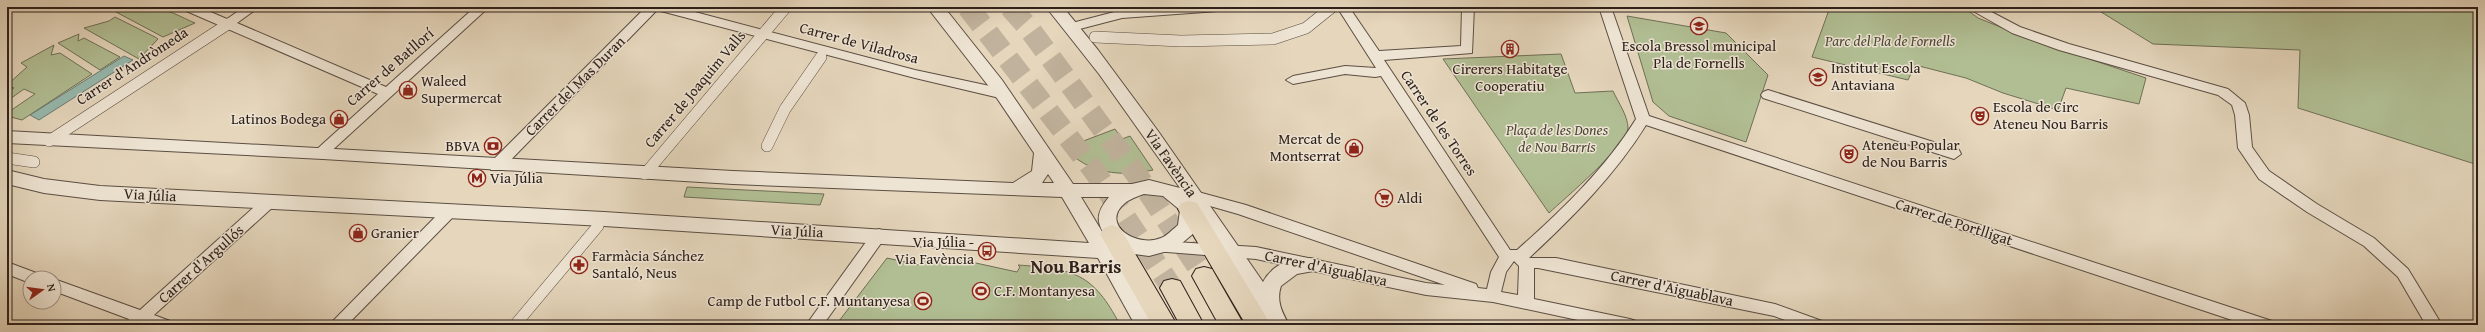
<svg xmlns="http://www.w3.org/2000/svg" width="2485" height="332" font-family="'Gentium Book Plus',serif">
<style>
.green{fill:#b1be93;stroke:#6f6f57}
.water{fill:#96b9ae;stroke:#6c7c73}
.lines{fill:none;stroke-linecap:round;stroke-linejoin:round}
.trunk-tunnel{stroke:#c0b29c;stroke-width:22;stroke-dasharray:22 11;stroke-linecap:butt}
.pedestrian-casing{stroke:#5b4e43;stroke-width:12}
.minor-casing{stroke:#5b4e43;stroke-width:2}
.tertiary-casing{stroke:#5b4e43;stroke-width:2}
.trunk-casing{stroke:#2d201b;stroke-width:2}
.pedestrian{stroke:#eee4d3;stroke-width:11}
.minor{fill:#eee4d3;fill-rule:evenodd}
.tertiary{fill:#eee4d3;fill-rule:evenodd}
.trunk{fill:#e5d6bc;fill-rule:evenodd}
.labels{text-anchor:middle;stroke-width:3;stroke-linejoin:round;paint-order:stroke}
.park-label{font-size:15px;font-style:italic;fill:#4e4839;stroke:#eee4d3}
.street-label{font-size:15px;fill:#2d201b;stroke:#eee4d3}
.poi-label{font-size:15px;fill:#2d201b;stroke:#eee4d3;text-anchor:start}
.district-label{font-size:19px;font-weight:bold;fill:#2d201b;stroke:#eee4d3}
</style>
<rect width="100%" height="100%" fill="#e5d6bc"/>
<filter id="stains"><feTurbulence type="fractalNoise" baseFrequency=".005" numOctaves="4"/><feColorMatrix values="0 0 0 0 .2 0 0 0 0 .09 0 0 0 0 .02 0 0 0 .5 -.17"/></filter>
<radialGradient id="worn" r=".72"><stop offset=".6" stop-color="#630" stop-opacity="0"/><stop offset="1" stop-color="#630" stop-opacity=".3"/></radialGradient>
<path class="green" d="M123 7 134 10C153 0 178 16 195 23L163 37 116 12Z
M1830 7H1963L1978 18 2030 39 2146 78 2139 104 2066 88 2058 110 2003 93 1966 78 1915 65 1908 80 1812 57Z
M2093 7H2478V165L2298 108 2300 50 2153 44Z
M1627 16 1726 33 1768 75 1746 142 1669 116 1653 102Z
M115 17 155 37 158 39 139 59 84 28 109 21Z
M79 34 78 41 84 38 120 57 100 70 58 43Z
M54 45 51 55 60 53 92 74 22 120 7 116V113L35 94 24 89 7 101V92L14 88 7 86V85L27 67 21 63Z
M1561 54 1575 93 1613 91C1618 102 1628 116 1628 128 1628 145 1564 199 1549 213L1443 59Z
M1115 129 1122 139 1130 136 1153 170C1121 177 1088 174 1065 148Z
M687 187 824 194 820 205 684 197Z
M923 257 950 263 953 258 1017 272 1020 267 1018 265C1074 269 1093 273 1120 325H836L887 258 919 265Z"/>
<path class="water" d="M124 56 133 60 39 120 30 115Z"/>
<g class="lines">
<path class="trunk-tunnel" d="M968 7 1095 172 1172 288
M1010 7 1028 27 1139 178 1204 276"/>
<defs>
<path id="pedestrian" d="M1095 37 1181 41 1273 39 1306 28 1332 7
M49 141 228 24
M767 146 785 109 821 57
M7 158 34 162
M645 174 786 7
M515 325 598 226"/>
<path id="minor" d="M182 7H199L227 19 244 7H259L237 23 386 87 475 7H489L326 156 321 158 314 153 316 150 378 94 184 10Z
M646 7H676L915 70 1004 89 1011 94 1004 99 915 78 657 10 501 170H491L489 166 491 162Z
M1163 7H1224L1218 11 1122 18 1072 31 1066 27 1068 24 1122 10Z
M1337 7H1349L1379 51 1461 46 1462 7H1474L1472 53 1384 60 1510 250H1517C1561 211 1605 169 1636 119L1599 7H1611L1649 116 2272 321 2274 325H2247L1646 125C1615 175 1572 218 1529 258H1556L1775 304 1822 321 1824 325H1799L1774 316 1538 268H1534V299L1630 319 1636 321 1638 325H1601L1493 302 1426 295 1256 259 1154 251 1152 247 1154 243 1159 241 1256 247 1426 283 1445 285 1238 214 1182 198 1180 194 1182 190 1187 189 1246 205 1476 284 1478 288 1487 289 1491 272 1499 257 1381 76 1375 77 1345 74 1293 84 1286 80 1293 76 1345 66 1376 68ZM1514 261 1519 266 1518 295 1501 292 1506 272Z
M1966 7H1982L2020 27 2069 44 2228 89 2245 103 2249 115 2252 147 2269 171 2317 204 2374 238 2408 269 2442 325H2426L2398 277 2364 246 2307 212 2259 179 2238 148 2235 115 2232 105 2218 95 2059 50 2012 33Z
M1768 90 1959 150 1961 154 1954 159 1763 98 1761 95 1763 92Z
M269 197 274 198 276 202 274 206 154 315 170 321 172 325H125L129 319 54 291V279L140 310 264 198Z
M450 206 455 207 457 211 455 215 347 325H329L445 207Z
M879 229 884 231 886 235 884 239 823 325H806L874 231Z
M7 262 39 274 42 278H30V283L7 274Z"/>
<path id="tertiary" d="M927 7H944L1002 80 1073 184H1132L1149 180 1180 188 1099 74 1046 7H1063L1098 50 1158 131 1263 282C1273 263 1298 253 1319 260L1322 265 1319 270 1297 274 1281 286C1276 301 1282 312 1289 325H1269L1198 214 1194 233 1175 249 1149 256 1134 254 1117 257 1155 325H1135L1098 258 604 226 100 200 44 193 7 184V170L44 179 100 186 604 212 1089 243 1062 197 733 184 323 159 7 143V131L733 171 1013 183 1032 171 1034 153 990 88ZM1048 174 1054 183H1042ZM1144 194 1163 196 1180 210 1178 225C1173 229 1167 236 1161 238 1138 248 1099 225 1125 203 1130 199 1138 196 1144 194ZM1081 197H1109C1094 215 1096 225 1111 243H1109Z"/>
<path id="trunk" d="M1189 201 1197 203 1271 325H1246L1178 209 1181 203Z
M1112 225 1120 228 1177 325H1152L1100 234 1104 228Z
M1204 267 1212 269 1244 325H1219L1192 276 1196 269Z
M1172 279 1180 281 1204 325H1180L1160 288 1164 281Z"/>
</defs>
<use href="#pedestrian" class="pedestrian-casing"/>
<use href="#minor" class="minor-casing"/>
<use href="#tertiary" class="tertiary-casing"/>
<use href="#trunk" class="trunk-casing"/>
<use href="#pedestrian" class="pedestrian"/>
<use href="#minor" class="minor"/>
<use href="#tertiary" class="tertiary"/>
<use href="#trunk" class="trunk"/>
</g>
<defs>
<symbol id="school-ring" viewBox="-11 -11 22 22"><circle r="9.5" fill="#eee4d3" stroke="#8f2418" stroke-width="1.5"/><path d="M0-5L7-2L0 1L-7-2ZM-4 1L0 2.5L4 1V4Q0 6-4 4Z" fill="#8f2418"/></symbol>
<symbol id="building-ring" viewBox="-11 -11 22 22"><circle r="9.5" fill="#eee4d3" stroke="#8f2418" stroke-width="1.5"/><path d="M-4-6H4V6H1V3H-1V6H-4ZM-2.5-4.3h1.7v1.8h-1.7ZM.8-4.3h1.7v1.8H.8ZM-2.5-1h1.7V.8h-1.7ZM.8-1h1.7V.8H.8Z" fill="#8f2418"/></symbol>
<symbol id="shop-ring" viewBox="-11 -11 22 22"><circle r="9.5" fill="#eee4d3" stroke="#8f2418" stroke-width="1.5"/><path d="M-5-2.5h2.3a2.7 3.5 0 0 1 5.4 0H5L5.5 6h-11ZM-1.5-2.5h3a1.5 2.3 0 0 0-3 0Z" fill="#8f2418"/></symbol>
<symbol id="theatre-ring" viewBox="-11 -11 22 22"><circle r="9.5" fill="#eee4d3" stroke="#8f2418" stroke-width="1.5"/><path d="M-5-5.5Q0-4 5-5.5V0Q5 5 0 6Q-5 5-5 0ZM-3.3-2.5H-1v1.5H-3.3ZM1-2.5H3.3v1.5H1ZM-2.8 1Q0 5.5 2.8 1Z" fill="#8f2418"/></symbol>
<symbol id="bank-ring" viewBox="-11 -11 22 22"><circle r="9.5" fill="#eee4d3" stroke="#8f2418" stroke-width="1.5"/><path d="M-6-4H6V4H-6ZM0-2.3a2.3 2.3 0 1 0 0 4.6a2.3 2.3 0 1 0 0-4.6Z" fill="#8f2418"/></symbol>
<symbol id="metro-ring" viewBox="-11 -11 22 22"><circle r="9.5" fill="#eee4d3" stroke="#8f2418" stroke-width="1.5"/><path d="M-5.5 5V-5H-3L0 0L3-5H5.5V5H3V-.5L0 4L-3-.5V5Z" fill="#8f2418"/></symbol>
<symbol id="supermarket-ring" viewBox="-11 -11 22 22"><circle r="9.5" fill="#eee4d3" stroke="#8f2418" stroke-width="1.5"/><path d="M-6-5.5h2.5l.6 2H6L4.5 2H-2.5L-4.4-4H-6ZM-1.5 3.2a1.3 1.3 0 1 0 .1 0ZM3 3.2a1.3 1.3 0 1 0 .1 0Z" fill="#8f2418"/></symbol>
<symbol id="bus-ring" viewBox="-11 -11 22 22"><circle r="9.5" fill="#eee4d3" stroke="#8f2418" stroke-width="1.5"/><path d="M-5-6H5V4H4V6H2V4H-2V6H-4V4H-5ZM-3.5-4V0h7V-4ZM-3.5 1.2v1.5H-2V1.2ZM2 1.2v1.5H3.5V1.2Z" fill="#8f2418"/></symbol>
<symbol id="pharmacy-ring" viewBox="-11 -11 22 22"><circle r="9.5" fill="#eee4d3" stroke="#8f2418" stroke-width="1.5"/><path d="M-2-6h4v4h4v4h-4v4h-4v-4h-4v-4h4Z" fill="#8f2418"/></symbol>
<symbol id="stadium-ring" viewBox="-11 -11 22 22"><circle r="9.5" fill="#eee4d3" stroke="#8f2418" stroke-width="1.5"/><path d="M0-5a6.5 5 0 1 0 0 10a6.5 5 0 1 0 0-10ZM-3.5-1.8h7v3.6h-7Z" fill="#8f2418"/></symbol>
</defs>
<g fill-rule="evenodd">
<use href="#school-ring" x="1689" y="16" width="20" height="20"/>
<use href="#building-ring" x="1500" y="39" width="20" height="20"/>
<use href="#school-ring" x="1808" y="67" width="20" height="20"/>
<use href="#shop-ring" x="398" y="80" width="20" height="20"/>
<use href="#theatre-ring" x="1970" y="106" width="20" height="20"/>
<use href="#shop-ring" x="329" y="109" width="20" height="20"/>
<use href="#bank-ring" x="483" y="136" width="20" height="20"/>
<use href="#shop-ring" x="1344" y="138" width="20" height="20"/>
<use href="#theatre-ring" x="1839" y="144" width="20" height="20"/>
<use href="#metro-ring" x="467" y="168" width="20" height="20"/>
<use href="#supermarket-ring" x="1374" y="188" width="20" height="20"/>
<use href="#shop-ring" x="348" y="223" width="20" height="20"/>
<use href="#bus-ring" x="977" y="241" width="20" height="20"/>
<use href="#pharmacy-ring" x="569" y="255" width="20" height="20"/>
<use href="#stadium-ring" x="971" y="281" width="20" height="20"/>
<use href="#stadium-ring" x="913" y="291" width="20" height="20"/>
</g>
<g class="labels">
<g class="park-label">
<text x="1890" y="46">Parc del Pla de Fornells</text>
<text x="1557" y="135">Plaça de les Dones<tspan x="1557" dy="17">de Nou Barris</tspan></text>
</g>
<g class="street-label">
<text transform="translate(859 43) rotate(15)" y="5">Carrer de Viladrosa</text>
<text transform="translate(132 66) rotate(-33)" y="5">Carrer d'Andròmeda</text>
<text transform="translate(390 67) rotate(-41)" y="5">Carrer de Batllorí</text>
<text transform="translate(575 86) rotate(-45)" y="5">Carrer del Mas Duran</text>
<text transform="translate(695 89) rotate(-50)" y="5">Carrer de Joaquim Valls</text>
<text transform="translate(1439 123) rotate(56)" y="5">Carrer de les Torres</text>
<text transform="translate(1171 163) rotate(55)" y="5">Via Favència</text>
<text transform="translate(150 195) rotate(3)" y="5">Via Júlia</text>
<text transform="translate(1954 222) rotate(18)" y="5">Carrer de Portlligat</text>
<text transform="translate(797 231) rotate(3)" y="5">Via Júlia</text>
<text transform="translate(201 264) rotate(-42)" y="5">Carrer d'Argullós</text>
<text transform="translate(1326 268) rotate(12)" y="5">Carrer d'Aiguablava</text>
<text transform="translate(1672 288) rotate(12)" y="5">Carrer d'Aiguablava</text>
</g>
<g class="poi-label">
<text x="1699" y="51" text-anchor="middle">Escola Bressol municipal<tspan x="1699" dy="17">Pla de Fornells</tspan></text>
<text x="1831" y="73">Institut Escola<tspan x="1831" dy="17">Antaviana</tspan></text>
<text x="1510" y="74" text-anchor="middle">Cirerers Habitatge<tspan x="1510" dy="17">Cooperatiu</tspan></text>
<text x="421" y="86">Waleed<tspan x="421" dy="17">Supermercat</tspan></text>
<text x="1993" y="112">Escola de Circ<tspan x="1993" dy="17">Ateneu Nou Barris</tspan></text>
<text x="326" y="124" text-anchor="end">Latinos Bodega</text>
<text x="1341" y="144" text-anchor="end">Mercat de<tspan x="1341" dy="17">Montserrat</tspan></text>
<text x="1862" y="150">Ateneu Popular<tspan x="1862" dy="17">de Nou Barris</tspan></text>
<text x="480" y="151" text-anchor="end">BBVA</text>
<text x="490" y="183">Via Júlia</text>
<text x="1397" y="203">Aldi</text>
<text x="371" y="238">Granier</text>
<text x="974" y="247" text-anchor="end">Via Júlia -<tspan x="974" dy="17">Via Favència</tspan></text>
<text x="592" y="261">Farmàcia Sánchez<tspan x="592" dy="17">Santaló, Neus</tspan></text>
<text x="994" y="296">C.F. Montanyesa</text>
<text x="910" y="306" text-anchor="end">Camp de Futbol C.F. Muntanyesa</text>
</g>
<g class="district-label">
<text x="1076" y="273">Nou Barris</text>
</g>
</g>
<rect width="2485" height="332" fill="none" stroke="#e5d6bc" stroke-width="24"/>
<rect x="8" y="8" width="2469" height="316" fill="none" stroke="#2d201b" stroke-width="2"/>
<rect x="12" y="12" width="2461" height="308" fill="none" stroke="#2d201b"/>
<g transform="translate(42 290) rotate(76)"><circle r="19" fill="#eee4d3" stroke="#a19689"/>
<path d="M0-3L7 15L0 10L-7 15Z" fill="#8f2418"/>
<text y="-6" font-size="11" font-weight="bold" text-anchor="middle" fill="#2d201b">N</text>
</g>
<rect width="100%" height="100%" filter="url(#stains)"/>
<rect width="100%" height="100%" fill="url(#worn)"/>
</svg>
